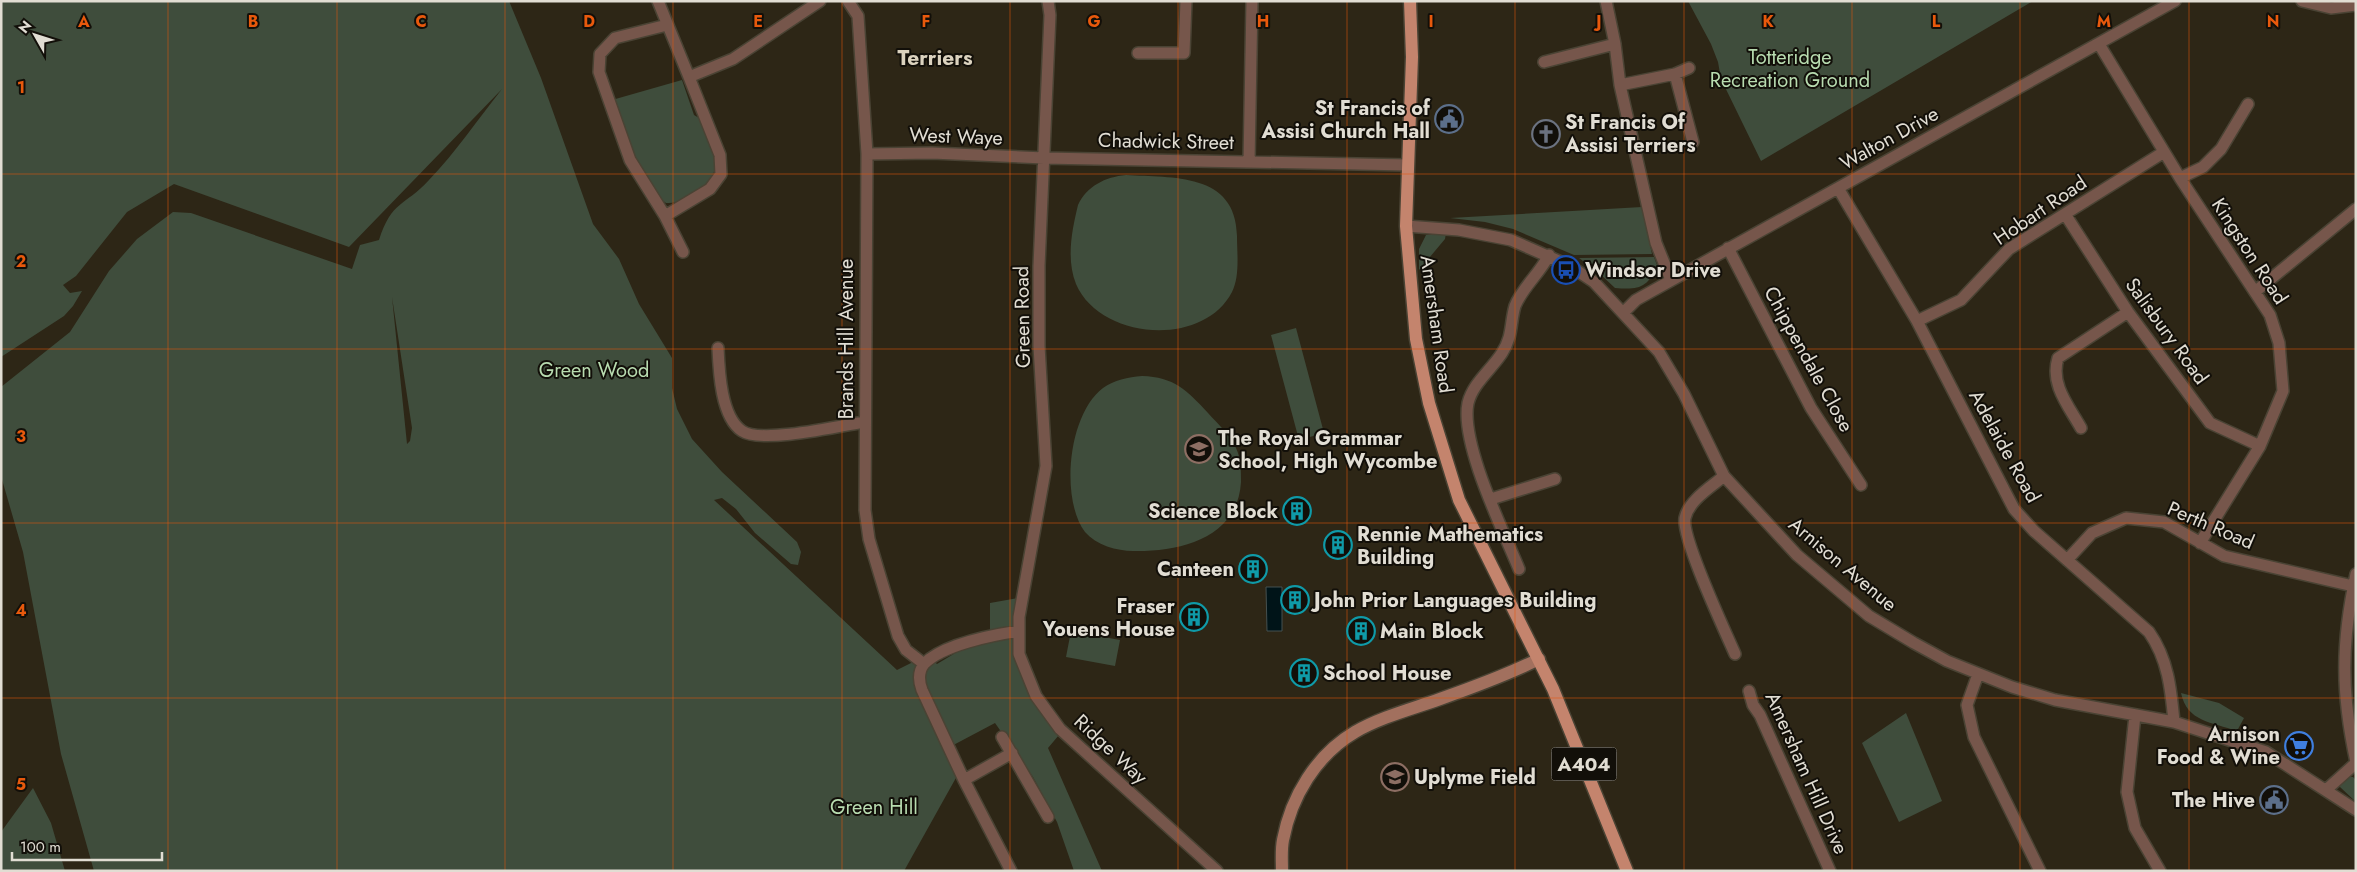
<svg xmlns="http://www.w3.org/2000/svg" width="2357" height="872" font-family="Jost,sans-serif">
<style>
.green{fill:#3f4d3c;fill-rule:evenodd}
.water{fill:#001418;stroke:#445050}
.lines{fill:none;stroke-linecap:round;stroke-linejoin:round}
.street-casing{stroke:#4a4334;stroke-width:14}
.secondary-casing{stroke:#4a4334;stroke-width:15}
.primary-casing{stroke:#4a4334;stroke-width:15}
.street{stroke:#76564b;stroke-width:11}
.secondary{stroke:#a2705e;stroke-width:12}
.primary{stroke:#c4846d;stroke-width:12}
.grid{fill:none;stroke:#e8590c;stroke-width:1;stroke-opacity:0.55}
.labels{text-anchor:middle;stroke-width:4;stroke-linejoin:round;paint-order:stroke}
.shield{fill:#120f09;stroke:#a39f96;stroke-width:1}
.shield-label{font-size:19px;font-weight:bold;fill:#e1ddd3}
.park-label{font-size:20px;fill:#b8dcb0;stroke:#120f09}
.poi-label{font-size:20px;font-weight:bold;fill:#e1ddd3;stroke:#120f09;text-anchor:start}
.street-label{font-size:20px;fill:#e1ddd3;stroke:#120f09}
.neighbourhood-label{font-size:21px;font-weight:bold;fill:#dbd2be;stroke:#120f09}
.grid-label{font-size:16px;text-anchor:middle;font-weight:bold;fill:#e8590c;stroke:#120f09;stroke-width:4;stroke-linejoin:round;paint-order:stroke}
</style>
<rect width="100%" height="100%" fill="#2d2616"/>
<path class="green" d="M1 1H509L541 78 593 224 619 259 639 304 672 358V388L677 409 692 439 722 472 797 542 801 552 798 565 791 564 755 533 736 509 722 498 714 500 897 670 927 655 937 664 990 632V603L1018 598 1015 661 1031 697 1059 735 1048 748 1102 871H1074L1057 822 1033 777 995 723 944 750 957 776 904 871H94L61 754 23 552 1 476V387L70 332 109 271 137 239 173 212 191 213 352 269 360 245 379 240C392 200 404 207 429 180 456 152 478 119 502 89L349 247 174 184 127 212 76 276 63 285 70 293 82 291 73 306 64 316 1 357ZM392 297 412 428 410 441 407 444Z
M1688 1H2033L1761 161 1721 79 1718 62 1711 44Z
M682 80 694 115 699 118C712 146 730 172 695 192 685 198 678 204 666 203 642 189 622 126 612 100Z
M1126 175C1172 178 1236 172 1237 236 1237 254 1240 276 1232 292 1203 348 1100 340 1076 284 1066 259 1072 230 1078 205 1087 186 1105 177 1126 175Z
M1642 207 1652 254 1574 255 1513 229 1485 222 1450 218Z
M1446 233 1445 239 1419 270V249L1426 235Z
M1654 257 1657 265C1648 288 1639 290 1615 288L1599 273 1579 258Z
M1296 328 1324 433 1299 440 1271 335Z
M1142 376C1174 377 1187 390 1208 413 1218 424 1230 435 1236 448 1241 458 1241 471 1241 482 1238 538 1180 552 1133 551 1117 551 1096 545 1085 532 1060 499 1068 414 1103 388 1114 380 1128 377 1142 376Z
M1071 631 1120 640 1115 666 1066 657Z
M2181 693 2219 703 2244 718 2237 731C2212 722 2187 722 2181 693Z
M1906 713 1942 801 1899 822 1862 743Z
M2346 777H2353L2356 780V802L2340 787 2339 784Z
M33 788 51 823 65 871H1V832Z"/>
<path class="water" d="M1266 587H1282V631H1267Z"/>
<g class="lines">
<defs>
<path id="street" d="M658 1 689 77 733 59 820 1
M848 1 858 16 867 154 865 510 869 539 898 636 906 650 924 664
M1048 1 1050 15 1039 266V346L1046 466 1019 617V654L1036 696 1060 729 1217 871
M1606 1 1615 44 1620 85 1656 243 1671 280
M2302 1 2331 8 2356 5
M667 25 615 38 600 54 599 72 630 160 665 216 710 189 721 174 720 155 689 77
M2099 44 2180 178 2270 315 2279 343 2283 391 2260 446 2200 543
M1138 53H1184L1186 1
M1544 62 1615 44
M1675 74 1693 142
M1620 85 1675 74 1689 68
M867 154 932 153 1044 158 1408 165
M1249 162 1252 1
M2180 178 2203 167 2221 149 2248 104
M1838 188 1917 321 2014 509 2034 531 2149 632C2168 659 2171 689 2174 722
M2065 214 2128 312 2210 423 2260 446
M665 216 683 252
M1406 226 1459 230 1511 240 1570 266 1594 282 1659 352 1684 394 1724 476 1797 555 1869 616 1914 643 1947 661 2012 687 2055 700 2174 722 2266 752 2356 810
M1728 248 1811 408 1861 485
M2256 291 2356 209
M1624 312 1636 300 2175 1
M1917 321 1961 300 2009 249 2164 152
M718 348C719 372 721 417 742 431 761 444 840 426 864 422
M2081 428C2068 405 2050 384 2058 358L2128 312
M1724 476C1711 487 1689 500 1685 518 1681 537 1725 631 1735 654
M1491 499 1555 479
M2067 560 2092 533 2126 518 2164 522 2224 556 2353 586
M1519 569C1503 530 1460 443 1468 403 1473 383 1491 370 1502 353 1513 336 1510 323 1515 306 1522 288 1540 273 1549 255
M2356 574C2341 643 2341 693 2356 762
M1978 674 1967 705 1974 737 2040 871
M1749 691 1753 705 1760 715 1830 871
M2135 715 2127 792 2135 828 2160 871
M1002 737 1048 817
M964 780 1012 753
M2326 790 2356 763
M1011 871 964 780 922 690C919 682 918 672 924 664 942 645 993 635 1019 631"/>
<path id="secondary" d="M1282 871C1282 861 1281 850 1283 840 1291 797 1316 755 1355 732 1381 717 1412 709 1440 699 1474 687 1507 675 1539 659"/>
<path id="primary" d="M1410 1 1412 57 1406 226 1416 339 1429 403 1459 500 1553 689 1627 871"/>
</defs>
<use href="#street" class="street-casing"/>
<use href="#secondary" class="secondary-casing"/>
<use href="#primary" class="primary-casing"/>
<use href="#street" class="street"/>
<use href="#secondary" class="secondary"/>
<use href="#primary" class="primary"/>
</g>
<path class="grid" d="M168 1V871M337 1V871M505 1V871M673 1V871M842 1V871M1010 1V871M1178 1V871M1347 1V871M1515 1V871M1684 1V871M1852 1V871M2020 1V871M2189 1V871M1 174H2356M1 349H2356M1 523H2356M1 698H2356"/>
<defs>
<symbol id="civic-ring" viewBox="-11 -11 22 22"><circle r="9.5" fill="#120f09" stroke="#5c6f8a" stroke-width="1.5"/><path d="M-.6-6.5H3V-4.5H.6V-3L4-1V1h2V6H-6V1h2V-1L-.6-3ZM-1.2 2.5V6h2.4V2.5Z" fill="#5c6f8a"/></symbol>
<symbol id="church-ring" viewBox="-11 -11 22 22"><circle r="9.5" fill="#120f09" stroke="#6b7280" stroke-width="1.5"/><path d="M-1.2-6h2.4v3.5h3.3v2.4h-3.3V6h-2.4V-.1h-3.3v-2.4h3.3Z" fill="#6b7280"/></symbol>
<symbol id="bus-ring" viewBox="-11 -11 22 22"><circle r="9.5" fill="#120f09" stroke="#1a4fb4" stroke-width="1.5"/><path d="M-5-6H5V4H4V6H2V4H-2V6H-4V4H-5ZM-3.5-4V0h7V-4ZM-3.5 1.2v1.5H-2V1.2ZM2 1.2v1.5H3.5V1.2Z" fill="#1a4fb4"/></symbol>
<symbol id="school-ring" viewBox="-11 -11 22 22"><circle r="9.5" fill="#120f09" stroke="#8d6e63" stroke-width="1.5"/><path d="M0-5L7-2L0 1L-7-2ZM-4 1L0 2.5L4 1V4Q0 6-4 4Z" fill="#8d6e63"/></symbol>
<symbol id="building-ring" viewBox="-11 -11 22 22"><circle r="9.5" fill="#120f09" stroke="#0f9aa8" stroke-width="1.5"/><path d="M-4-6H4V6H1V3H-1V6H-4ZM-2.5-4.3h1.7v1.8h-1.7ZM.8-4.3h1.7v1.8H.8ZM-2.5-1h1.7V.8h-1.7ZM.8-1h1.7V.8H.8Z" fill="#0f9aa8"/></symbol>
<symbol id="supermarket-ring" viewBox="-11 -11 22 22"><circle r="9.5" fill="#120f09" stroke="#3f7fe0" stroke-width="1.5"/><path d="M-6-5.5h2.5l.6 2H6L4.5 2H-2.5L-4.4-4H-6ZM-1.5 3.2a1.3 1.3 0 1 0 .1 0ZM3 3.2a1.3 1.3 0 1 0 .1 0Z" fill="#3f7fe0"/></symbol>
</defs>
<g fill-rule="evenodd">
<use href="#civic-ring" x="1433" y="103" width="32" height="32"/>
<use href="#church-ring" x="1530" y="118" width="32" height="32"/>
<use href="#bus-ring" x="1550" y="254" width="32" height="32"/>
<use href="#school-ring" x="1183" y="433" width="32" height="32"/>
<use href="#building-ring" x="1281" y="495" width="32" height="32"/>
<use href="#building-ring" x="1322" y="529" width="32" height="32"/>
<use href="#building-ring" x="1237" y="553" width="32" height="32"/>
<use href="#building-ring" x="1279" y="584" width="32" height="32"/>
<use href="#building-ring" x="1178" y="601" width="32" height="32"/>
<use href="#building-ring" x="1345" y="615" width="32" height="32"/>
<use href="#building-ring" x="1288" y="657" width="32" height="32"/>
<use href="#supermarket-ring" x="2283" y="730" width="32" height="32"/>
<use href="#school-ring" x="1379" y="761" width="32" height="32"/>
<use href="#civic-ring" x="2258" y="784" width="32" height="32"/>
</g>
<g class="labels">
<rect class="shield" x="1551.5" y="747.5" width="65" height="33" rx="4"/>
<g class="shield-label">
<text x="1584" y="771">A404</text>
</g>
<g class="park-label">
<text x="1790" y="64">Totteridge<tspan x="1790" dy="23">Recreation Ground</tspan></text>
<text x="594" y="377">Green Wood</text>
<text x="874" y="814">Green Hill</text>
</g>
<g class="poi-label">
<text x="1430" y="115" text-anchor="end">St Francis of<tspan x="1430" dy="23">Assisi Church Hall</tspan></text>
<text x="1565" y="129">St Francis Of<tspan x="1565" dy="23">Assisi Terriers</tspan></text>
<text x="1585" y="277">Windsor Drive</text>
<text x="1218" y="445">The Royal Grammar<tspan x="1218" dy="23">School, High Wycombe</tspan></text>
<text x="1278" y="518" text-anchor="end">Science Block</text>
<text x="1357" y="541">Rennie Mathematics<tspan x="1357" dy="23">Building</tspan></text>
<text x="1234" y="576" text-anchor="end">Canteen</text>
<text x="1314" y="607">John Prior Languages Building</text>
<text x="1175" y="613" text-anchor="end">Fraser<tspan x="1175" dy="23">Youens House</tspan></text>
<text x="1380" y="638">Main Block</text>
<text x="1323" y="680">School House</text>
<text x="2280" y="741" text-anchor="end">Arnison<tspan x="2280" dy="23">Food &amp; Wine</tspan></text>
<text x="1414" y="784">Uplyme Field</text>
<text x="2255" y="807" text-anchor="end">The Hive</text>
</g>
<g class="street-label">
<text transform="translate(956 136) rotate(2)" y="7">West Waye</text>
<text transform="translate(1889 138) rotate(-29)" y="7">Walton Drive</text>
<text transform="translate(1166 141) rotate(1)" y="7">Chadwick Street</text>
<text transform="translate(2040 210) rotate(-34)" y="7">Hobart Road</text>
<text transform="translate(2250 251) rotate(57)" y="7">Kingston Road</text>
<text transform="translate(1022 317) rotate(-91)" y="7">Green Road</text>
<text transform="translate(1437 324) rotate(82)" y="7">Amersham Road</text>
<text transform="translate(2167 331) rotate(54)" y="7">Salisbury Road</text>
<text transform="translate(846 339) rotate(-90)" y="7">Brands Hill Avenue</text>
<text transform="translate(1809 359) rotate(61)" y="7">Chippendale Close</text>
<text transform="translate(2005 446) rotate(61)" y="7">Adelaide Road</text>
<text transform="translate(2211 525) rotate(23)" y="7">Perth Road</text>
<text transform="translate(1843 564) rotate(40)" y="7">Arnison Avenue</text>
<text transform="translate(1111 749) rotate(43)" y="7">Ridge Way</text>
<text transform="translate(1807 773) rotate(66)" y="7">Amersham Hill Drive</text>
</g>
<g class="neighbourhood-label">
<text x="935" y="65">Terriers</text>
</g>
</g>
<g class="grid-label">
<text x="84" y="27">A</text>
<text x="253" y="27">B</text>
<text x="421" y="27">C</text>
<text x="589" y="27">D</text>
<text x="758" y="27">E</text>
<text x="926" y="27">F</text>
<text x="1094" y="27">G</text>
<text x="1263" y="27">H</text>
<text x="1431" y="27">I</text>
<text x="1599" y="27">J</text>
<text x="1768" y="27">K</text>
<text x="1936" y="27">L</text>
<text x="2104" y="27">M</text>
<text x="2273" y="27">N</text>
<text x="21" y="93">1</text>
<text x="21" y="267">2</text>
<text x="21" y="442">3</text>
<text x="21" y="616">4</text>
<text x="21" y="790">5</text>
</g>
<rect width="2357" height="872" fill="none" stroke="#e1ddd3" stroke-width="5"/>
<g transform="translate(35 35) rotate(309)" stroke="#120f09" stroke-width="4" paint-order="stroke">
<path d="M0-4L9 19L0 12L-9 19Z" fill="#e1ddd3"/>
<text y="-8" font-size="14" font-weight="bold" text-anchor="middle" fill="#e1ddd3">N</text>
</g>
<path d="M12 852v8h150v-8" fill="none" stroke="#e1ddd3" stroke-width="2.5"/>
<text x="20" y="852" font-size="15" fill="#e1ddd3" stroke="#120f09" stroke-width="4" paint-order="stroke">100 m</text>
</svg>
